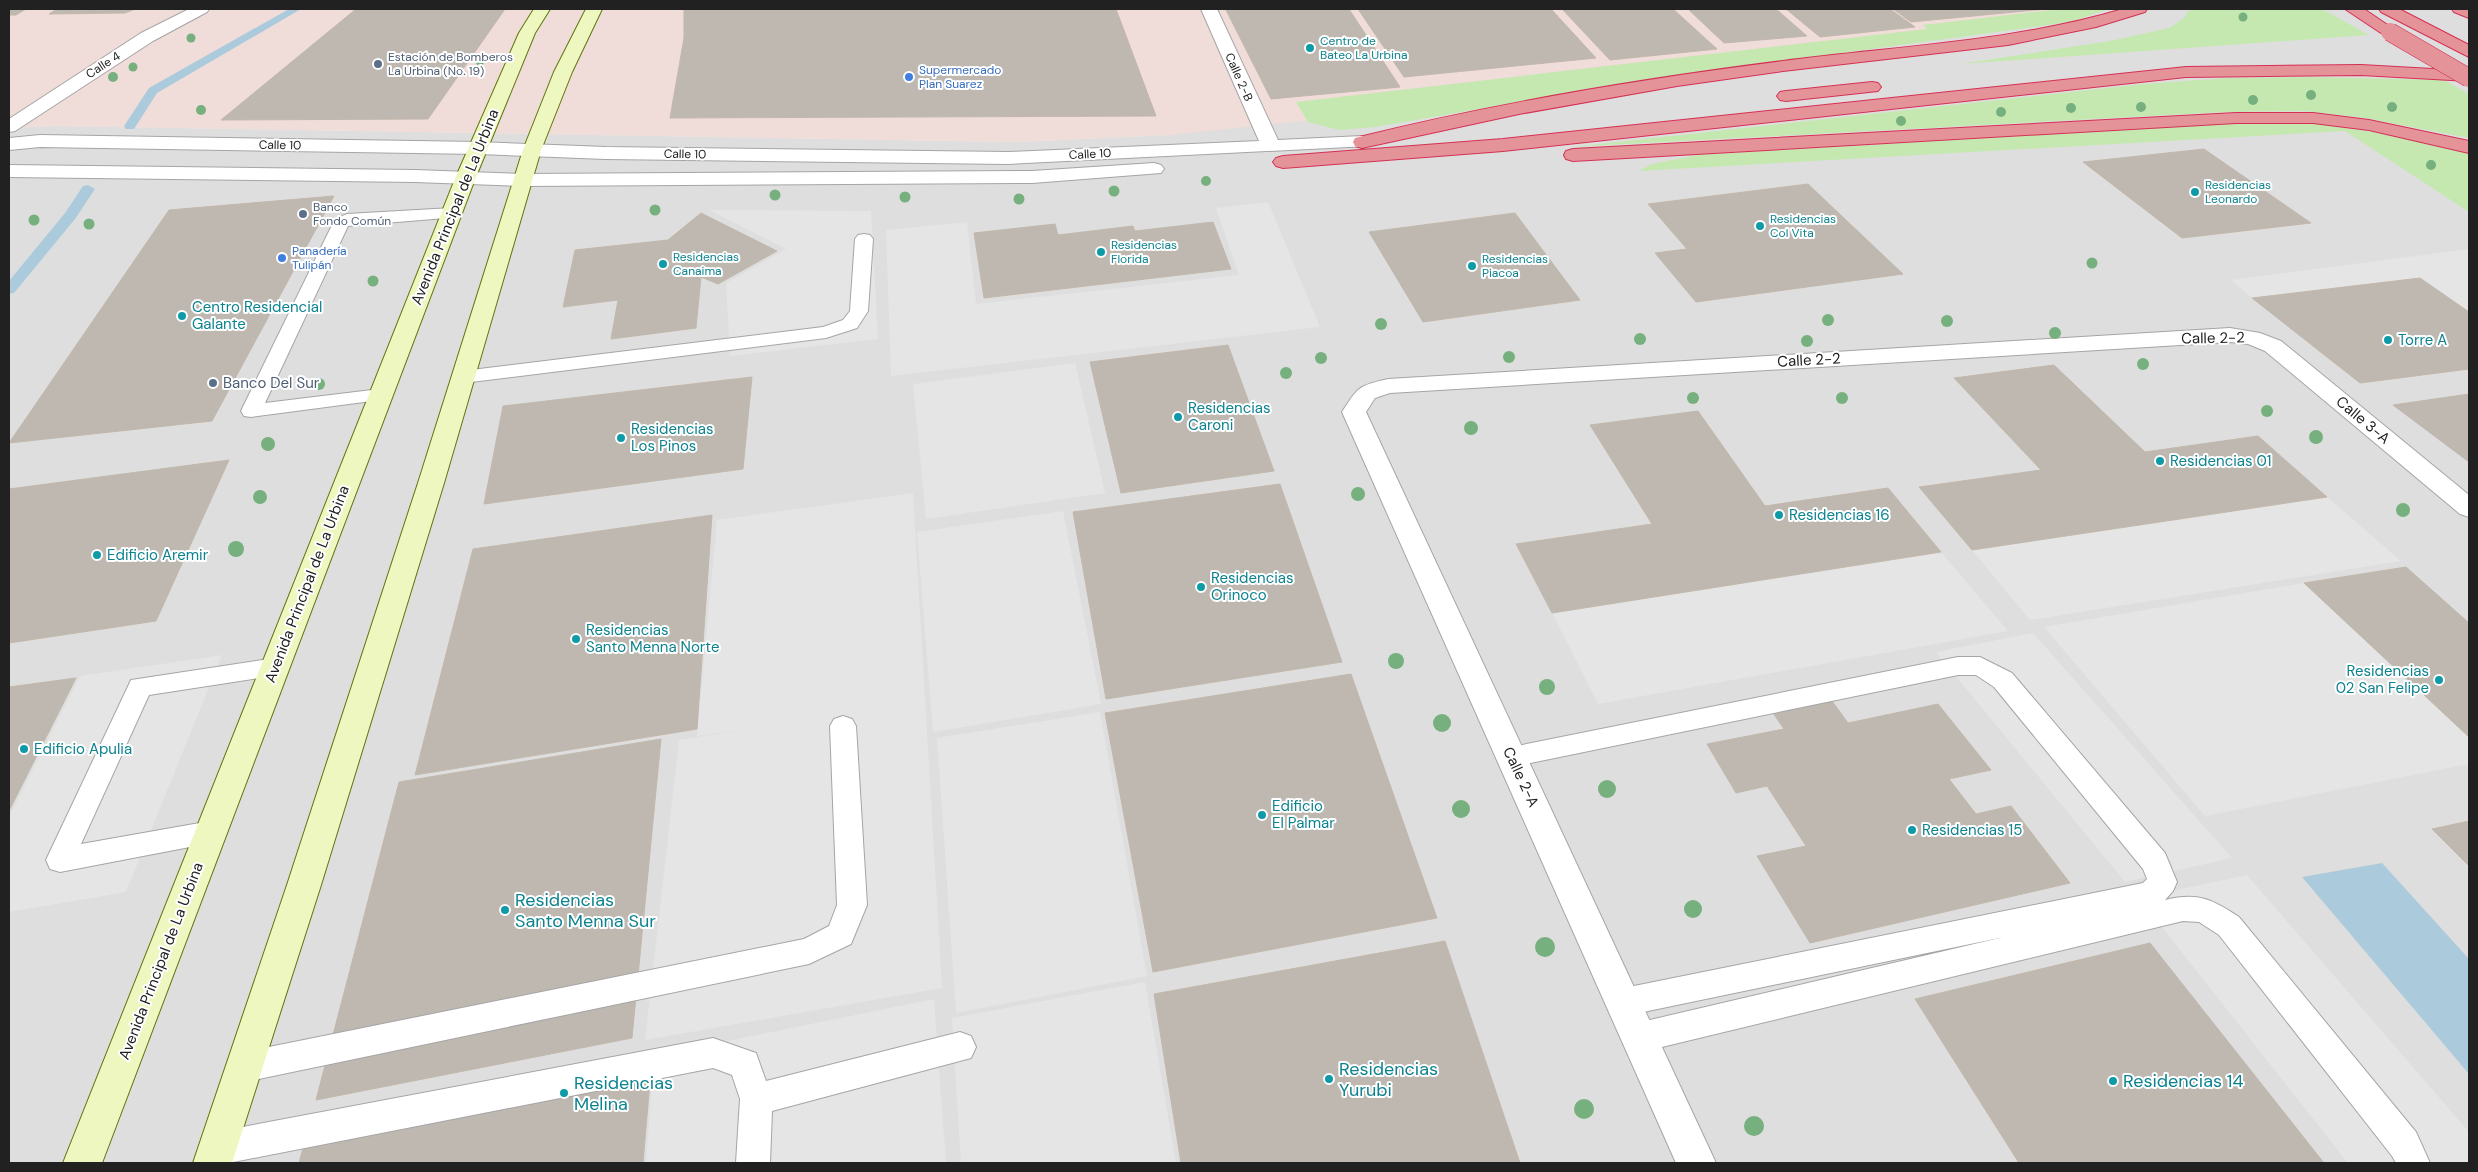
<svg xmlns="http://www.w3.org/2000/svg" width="2478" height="1172" font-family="'DM Sans',sans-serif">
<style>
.residential{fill:#dfdede}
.commercial{fill:#f0dcd8}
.grass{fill:#c5e8b1}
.parking{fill:#e5e5e5}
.water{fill:#abcbdc}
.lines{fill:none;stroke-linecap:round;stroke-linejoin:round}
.stream{fill:#abcbdc;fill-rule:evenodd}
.building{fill:#beb8b1;stroke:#c2b8ab}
.lane-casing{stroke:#a5a5a5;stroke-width:2}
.street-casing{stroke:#a5a5a5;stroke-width:2}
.secondary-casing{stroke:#5d760a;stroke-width:2}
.highway-casing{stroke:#d43055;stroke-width:2}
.lane{fill:#fff;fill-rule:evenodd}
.street{fill:#fff;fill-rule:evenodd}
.secondary{fill:#eef7c0;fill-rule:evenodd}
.highway{fill:#e49499;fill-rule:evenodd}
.highway-bridge-casing{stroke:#d43055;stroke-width:19;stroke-linecap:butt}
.highway-bridge{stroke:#e49499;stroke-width:18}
.tree{fill:#76b07e}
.culture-dot{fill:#0f9aa8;stroke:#fff;stroke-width:2}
.service-dot{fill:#5c6f8a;stroke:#fff;stroke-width:2}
.shop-dot{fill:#3f7fe0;stroke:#fff;stroke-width:2}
.labels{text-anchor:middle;stroke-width:4;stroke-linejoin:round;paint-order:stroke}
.far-culture-label{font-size:12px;fill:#0d838f;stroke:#fff;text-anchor:start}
.far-service-label{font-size:12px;fill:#4e5e75;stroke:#fff;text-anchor:start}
.far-street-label{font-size:12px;fill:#212121;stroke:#fff}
.far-shop-label{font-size:12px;fill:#366cbe;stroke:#fff;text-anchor:start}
.street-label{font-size:15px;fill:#212121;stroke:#fff}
.culture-label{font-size:15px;fill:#0d838f;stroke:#fff;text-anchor:start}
.service-label{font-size:15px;fill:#4e5e75;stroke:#fff;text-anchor:start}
.near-culture-label{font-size:18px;fill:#0d838f;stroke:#fff;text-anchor:start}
</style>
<rect width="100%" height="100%" fill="#f1efe8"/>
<path class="residential" d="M2101 9H2469V1163H9V128L54 126 1015 142 1169 135Z"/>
<path class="commercial" d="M9 9H2101L1342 117 1169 135 1015 142 54 126 9 128Z"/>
<path class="grass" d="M2060 9H2109L2070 22 1651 79 1376 127 1339 130 1308 122 1296 102 1927 29 1923 25Z
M2190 9H2322L2369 35 1960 64 2110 41 2169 28 2184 18Z
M2315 77 2444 80 2469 94V138L2359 117 2303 111 2226 112 1571 147 2142 84 2228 78Z
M2240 123H2311L2387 134 2469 154V212L2345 131 1639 171 1652 164 1698 155Z"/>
<path class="parking" d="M1268 202 1320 327 891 376 886 230 967 222 976 304 1239 275 1216 208Z
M709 210 871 211 878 339 730 356 726 283 786 249Z
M2469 249V312L2420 278 2252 298 2231 280Z
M1075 363 1105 493 926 519 913 384Z
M913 493 942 988 645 1040 679 740 748 729 697 736 717 520Z
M2327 497 2401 561 2030 620 1972 550Z
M1063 511 1101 704 933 732 917 532Z
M1941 552 2008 631 1598 704 1552 613Z
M2304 583 2469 737V764L2205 816 2044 627Z
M2033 633 2232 858 2125 882 1936 652Z
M222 655 126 892 9 912V817L80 676Z
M1100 712 1147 976 956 1013 937 738Z
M2247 875 2469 1132V1163H2348L2139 898Z
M1145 982 1176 1163H961L952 1018Z
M934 999 946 1163H646L654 1056Z"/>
<path class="water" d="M2382 863 2469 959V1074L2302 877Z"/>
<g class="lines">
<path class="stream" d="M289 9H301L157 93 134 129H126L124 126 149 88Z
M88 185 95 189 75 219 14 293 9 294V281L65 213 83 186Z"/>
</g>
<path class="building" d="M9 9H26L16 15H9Z
M57 9H135L125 13 49 14Z
M356 9H505L428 119 221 120Z
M684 9H1116L1156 116 670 118 684 38Z
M1239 9H1349L1400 87 1271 99 1226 10Z
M1358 9H1551L1596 58 1404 77Z
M1562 9H1673L1717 49 1610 60Z
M1688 9H1776L1807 36 1724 43Z
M1786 9H1890L1915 27 1820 37Z
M1893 9H2046L1911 22Z
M2204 149 2311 223 2182 238 2083 162Z
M1808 184 1903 274 1696 302 1655 253 1687 249 1648 204Z
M334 196 212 421 9 443 169 210Z
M701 213 777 251 718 284 701 277 696 328 611 339 618 300 563 307 575 250 668 240Z
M1515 213 1580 300 1423 322 1369 232Z
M1213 222 1231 269 984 298 974 233 1055 224 1058 235 1133 226 1135 231Z
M2420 278 2469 312V369L2360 383 2252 298Z
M1228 345 1274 471 1121 493 1090 362Z
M2054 365 2145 452 2258 436 2327 497 1972 550 1919 487 2041 470 1954 378Z
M752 377 743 469 484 504 503 406Z
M2469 394V462L2393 405Z
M1698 411 1765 506 1888 488 1941 552 1552 613 1516 544 1652 524 1590 425Z
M229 460 156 621 9 643V489Z
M1280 484 1342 662 1106 699 1073 512Z
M712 515 697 729 415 775 473 549Z
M2406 567 2469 623V737L2304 583Z
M1351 674 1437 918 1153 972 1105 713Z
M76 678 9 811V687Z
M1832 701 1848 723 1938 704 1991 770 1949 779 1976 814 2011 806 2070 883 1810 943 1757 856 1806 846 1767 786 1736 793 1707 744 1784 729 1773 713Z
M661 739 632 1038 316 1100 399 782Z
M2469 821V866L2432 829Z
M1445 941 1520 1163H1181L1154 994Z
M2150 943 2324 1163H2019L1915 999Z
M652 1057 643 1163H299L308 1129Z"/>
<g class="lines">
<defs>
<path id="lane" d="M452 208 458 209 461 213 458 217 348 226 265 403 380 389 387 391 390 395 387 399 251 417 244 416 241 411 335 219 347 214Z
M864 234 870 235 873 239 868 311 857 328 826 338 463 383 456 381 453 377 456 373 463 371 823 327 843 320 850 311 855 239 858 235Z
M1958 657H1980L2012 673 2165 853 2177 882 2173 891 2165 900C2198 892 2212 899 2239 917L2416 1132 2430 1163H2396L2392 1156 2219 935 2199 922 2183 921 1637 1053 1626 1048 1621 1038 1626 1028 1637 1023 2004 937 1624 1016 1613 1012 1609 1002 1613 992 1624 988 2143 883 2147 879 2143 869 1994 687 1976 675H1958L1511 767 1502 763 1498 756 1502 749Z
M276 658 285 660 289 667 285 674 149 695 81 844 211 821 221 825 225 833 221 841 60 872 50 869 46 860 131 680Z
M843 716 852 719 856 726 867 905 851 944 809 964 244 1082 233 1078 228 1067 233 1056 244 1052 804 939 829 926 837 905 830 726 834 719Z
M960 1032 971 1036 976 1047 971 1058 772 1111 770 1163H736L740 1099 732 1075 713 1068 228 1163H210L204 1161 199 1149 204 1137 216 1132 713 1038 756 1053 766 1081Z"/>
<path id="street" d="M189 9H209L207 12 153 41 15 131 9 132V119L141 33Z
M1201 9H1217L1278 140 1362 136 1369 138 1371 142 1369 146 1008 164 606 159 479 154 40 147 9 150V138L40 135 479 142 606 147 1008 152 1259 141Z
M1154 163 1161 165 1164 169 1161 173 1032 183 523 186 415 182 9 177V165L415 170 523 174 1032 171Z
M2230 328 2260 333 2281 341 2469 495V517L2460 514 2265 351 2248 344 2230 342 1390 393 1375 398 1366 412 1716 1163H1676L1342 412C1359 386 1358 386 1388 379Z"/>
<path id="secondary" d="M534 9H550L535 33 475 179 102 1163H63L455 179 519 33Z
M586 9H602L572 72 541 150 444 483 321 885 232 1163H193L287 885 418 483 523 150 554 72Z"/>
<path id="highway" d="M2123 9H2147L2145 12 2096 27 2008 45 1783 71 1677 86 1519 114 1362 148 1355 146 1353 142 1355 138C1496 103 1640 79 1783 61 1897 46 2012 42 2123 9Z
M2345 9H2364L2398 32 2396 35H2384Z
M2379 9H2399L2469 45V57L2381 12Z
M2452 9H2469V18L2454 12Z
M2361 65 2469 71V81L2361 75 2186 77 1503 151 1283 168 1276 166 1273 162 1276 158 1283 156 1503 139 2186 67Z
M1872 82 1878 83 1881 87 1878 91 1786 101 1780 100 1777 96 1780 92 1786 91Z
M2236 113H2313L2369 120 2469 141V153L2369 130 2313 123H2236L1573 161 1566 159 1564 155 1566 151 1573 149Z"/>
</defs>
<use href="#lane" class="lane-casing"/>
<use href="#street" class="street-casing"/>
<use href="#secondary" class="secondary-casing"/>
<use href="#highway" class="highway-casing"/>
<use href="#lane" class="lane"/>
<use href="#street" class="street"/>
<use href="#secondary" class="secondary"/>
<use href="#highway" class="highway"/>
<defs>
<path id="highway-bridge" d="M2390 32 2469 78"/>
</defs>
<use href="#highway-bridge" class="highway-bridge-casing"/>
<use href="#highway-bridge" class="highway-bridge"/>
</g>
<g class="tree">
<circle cx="2243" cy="17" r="4.5"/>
<circle cx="191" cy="38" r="4.5"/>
<circle cx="480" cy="61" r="4.5"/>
<circle cx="133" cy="67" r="4.5"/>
<circle cx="113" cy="77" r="5"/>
<circle cx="2311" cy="95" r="5"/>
<circle cx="2253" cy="100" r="5"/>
<circle cx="2141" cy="107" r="5"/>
<circle cx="2392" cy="107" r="5"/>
<circle cx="2071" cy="108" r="5"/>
<circle cx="201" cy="110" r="5"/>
<circle cx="2001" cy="112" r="5"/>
<circle cx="1901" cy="121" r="5"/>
<circle cx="2431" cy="165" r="5"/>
<circle cx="1206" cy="181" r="5"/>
<circle cx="1114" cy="191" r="5.5"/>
<circle cx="775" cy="195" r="5.5"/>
<circle cx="905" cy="197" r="5.5"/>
<circle cx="1019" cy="199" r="5.5"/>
<circle cx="655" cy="210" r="5.5"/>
<circle cx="34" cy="220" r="5.5"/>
<circle cx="89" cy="224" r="5.5"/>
<circle cx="2092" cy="263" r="5.5"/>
<circle cx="373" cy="281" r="5.5"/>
<circle cx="1828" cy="320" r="6"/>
<circle cx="1947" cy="321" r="6"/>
<circle cx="1381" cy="324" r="6"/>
<circle cx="2055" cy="333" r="6"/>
<circle cx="1640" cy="339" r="6"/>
<circle cx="1807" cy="341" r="6"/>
<circle cx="1509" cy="357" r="6"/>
<circle cx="1321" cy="358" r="6"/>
<circle cx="2143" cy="364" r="6"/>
<circle cx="1286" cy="373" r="6"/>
<circle cx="319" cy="384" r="6"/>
<circle cx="1693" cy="398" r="6"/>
<circle cx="1842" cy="398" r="6"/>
<circle cx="2267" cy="411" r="6"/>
<circle cx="1471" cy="428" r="7"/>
<circle cx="2316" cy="437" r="7"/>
<circle cx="268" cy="444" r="7"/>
<circle cx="1358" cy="494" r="7"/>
<circle cx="260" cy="497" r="7"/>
<circle cx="2403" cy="510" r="7"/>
<circle cx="236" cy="549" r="8"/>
<circle cx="1396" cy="661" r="8"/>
<circle cx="1547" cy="687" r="8"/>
<circle cx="1442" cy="723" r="9"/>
<circle cx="1607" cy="789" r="9"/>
<circle cx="1461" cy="809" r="9"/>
<circle cx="1693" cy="909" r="9"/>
<circle cx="1545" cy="947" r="10"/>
<circle cx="1584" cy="1109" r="10"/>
<circle cx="1754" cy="1126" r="10"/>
</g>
<g class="culture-dot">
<circle cx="1310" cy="48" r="5"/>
<circle cx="2195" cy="192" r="5"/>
<circle cx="1760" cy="226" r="5"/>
<circle cx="1101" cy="252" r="5"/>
<circle cx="663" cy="264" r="5"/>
<circle cx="1472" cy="266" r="5"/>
<circle cx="182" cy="316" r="5"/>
<circle cx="2388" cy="340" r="5"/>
<circle cx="1178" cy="417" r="5"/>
<circle cx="621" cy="438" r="5"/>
<circle cx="2160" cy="461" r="5"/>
<circle cx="1779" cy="515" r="5"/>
<circle cx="97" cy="555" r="5"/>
<circle cx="1201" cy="587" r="5"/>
<circle cx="576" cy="639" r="5"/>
<circle cx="2439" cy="680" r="5"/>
<circle cx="24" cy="749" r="5"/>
<circle cx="1262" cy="815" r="5"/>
<circle cx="1912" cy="830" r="5"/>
<circle cx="505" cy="910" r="5"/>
<circle cx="1329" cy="1079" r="5"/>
<circle cx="2113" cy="1081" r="5"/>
<circle cx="564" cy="1093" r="5"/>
</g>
<g class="service-dot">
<circle cx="378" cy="64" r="5"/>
<circle cx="303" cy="214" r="5"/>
<circle cx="213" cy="383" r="5"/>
</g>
<g class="shop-dot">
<circle cx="909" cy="77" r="5"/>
<circle cx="282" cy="258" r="5"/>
</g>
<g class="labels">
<g class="far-culture-label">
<text x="1320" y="45">Centro de<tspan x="1320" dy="14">Bateo La Urbina</tspan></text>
<text x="2205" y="189">Residencias<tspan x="2205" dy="14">Leonardo</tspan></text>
<text x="1770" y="223">Residencias<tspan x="1770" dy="14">Col Vita</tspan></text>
<text x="1111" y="249">Residencias<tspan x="1111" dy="14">Florida</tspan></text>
<text x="673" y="261">Residencias<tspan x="673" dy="14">Canaima</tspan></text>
<text x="1482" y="263">Residencias<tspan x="1482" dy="14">Piacoa</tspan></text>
</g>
<g class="far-service-label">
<text x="388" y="61">Estación de Bomberos<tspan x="388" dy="14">La Urbina (No. 19)</tspan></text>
<text x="313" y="211">Banco<tspan x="313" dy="14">Fondo Común</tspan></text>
</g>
<g class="far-street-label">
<text transform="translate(103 65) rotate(-33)" y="4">Calle 4</text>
<text transform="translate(1239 77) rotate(66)" y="4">Calle 2-B</text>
<text transform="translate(280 145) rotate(1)" y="4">Calle 10</text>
<text transform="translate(685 154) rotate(1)" y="4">Calle 10</text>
<text transform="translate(1090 154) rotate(-3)" y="4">Calle 10</text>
</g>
<g class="far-shop-label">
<text x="919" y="74">Supermercado<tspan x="919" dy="14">Plan Suarez</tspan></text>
<text x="292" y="255">Panadería<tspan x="292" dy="14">Tulipán</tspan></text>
</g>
<g class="street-label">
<text transform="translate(455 207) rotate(-68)" y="5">Avenida Principal de La Urbina</text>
<text transform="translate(2213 338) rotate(-1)" y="5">Calle 2-2</text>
<text transform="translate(1809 360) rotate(-3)" y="5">Calle 2-2</text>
<text transform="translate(2363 420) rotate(40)" y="5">Calle 3-A</text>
<text transform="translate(307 584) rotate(-69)" y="5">Avenida Principal de La Urbina</text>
<text transform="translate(1521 777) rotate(65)" y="5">Calle 2-A</text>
<text transform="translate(161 961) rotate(-69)" y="5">Avenida Principal de La Urbina</text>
</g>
<g class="culture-label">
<text x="192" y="312">Centro Residencial<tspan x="192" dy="17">Galante</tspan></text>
<text x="2398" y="345">Torre A</text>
<text x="1188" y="413">Residencias<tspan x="1188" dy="17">Caroni</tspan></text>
<text x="631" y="434">Residencias<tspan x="631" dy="17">Los Pinos</tspan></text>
<text x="2170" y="466">Residencias 01</text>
<text x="1789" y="520">Residencias 16</text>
<text x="107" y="560">Edificio Aremir</text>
<text x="1211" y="583">Residencias<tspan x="1211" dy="17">Orinoco</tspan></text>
<text x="586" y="635">Residencias<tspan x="586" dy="17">Santo Menna Norte</tspan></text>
<text x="2429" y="676" text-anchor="end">Residencias<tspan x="2429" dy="17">02 San Felipe</tspan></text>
<text x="34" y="754">Edificio Apulia</text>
<text x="1272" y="811">Edificio<tspan x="1272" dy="17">El Palmar</tspan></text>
<text x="1922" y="835">Residencias 15</text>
</g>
<g class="service-label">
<text x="223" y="388">Banco Del Sur</text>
</g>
<g class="near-culture-label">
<text x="515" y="906">Residencias<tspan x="515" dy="21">Santo Menna Sur</tspan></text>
<text x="1339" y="1075">Residencias<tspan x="1339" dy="21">Yurubi</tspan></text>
<text x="2123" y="1087">Residencias 14</text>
<text x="574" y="1089">Residencias<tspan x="574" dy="21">Melina</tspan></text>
</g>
</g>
<rect width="2478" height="1172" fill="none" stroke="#212121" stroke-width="20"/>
</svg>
